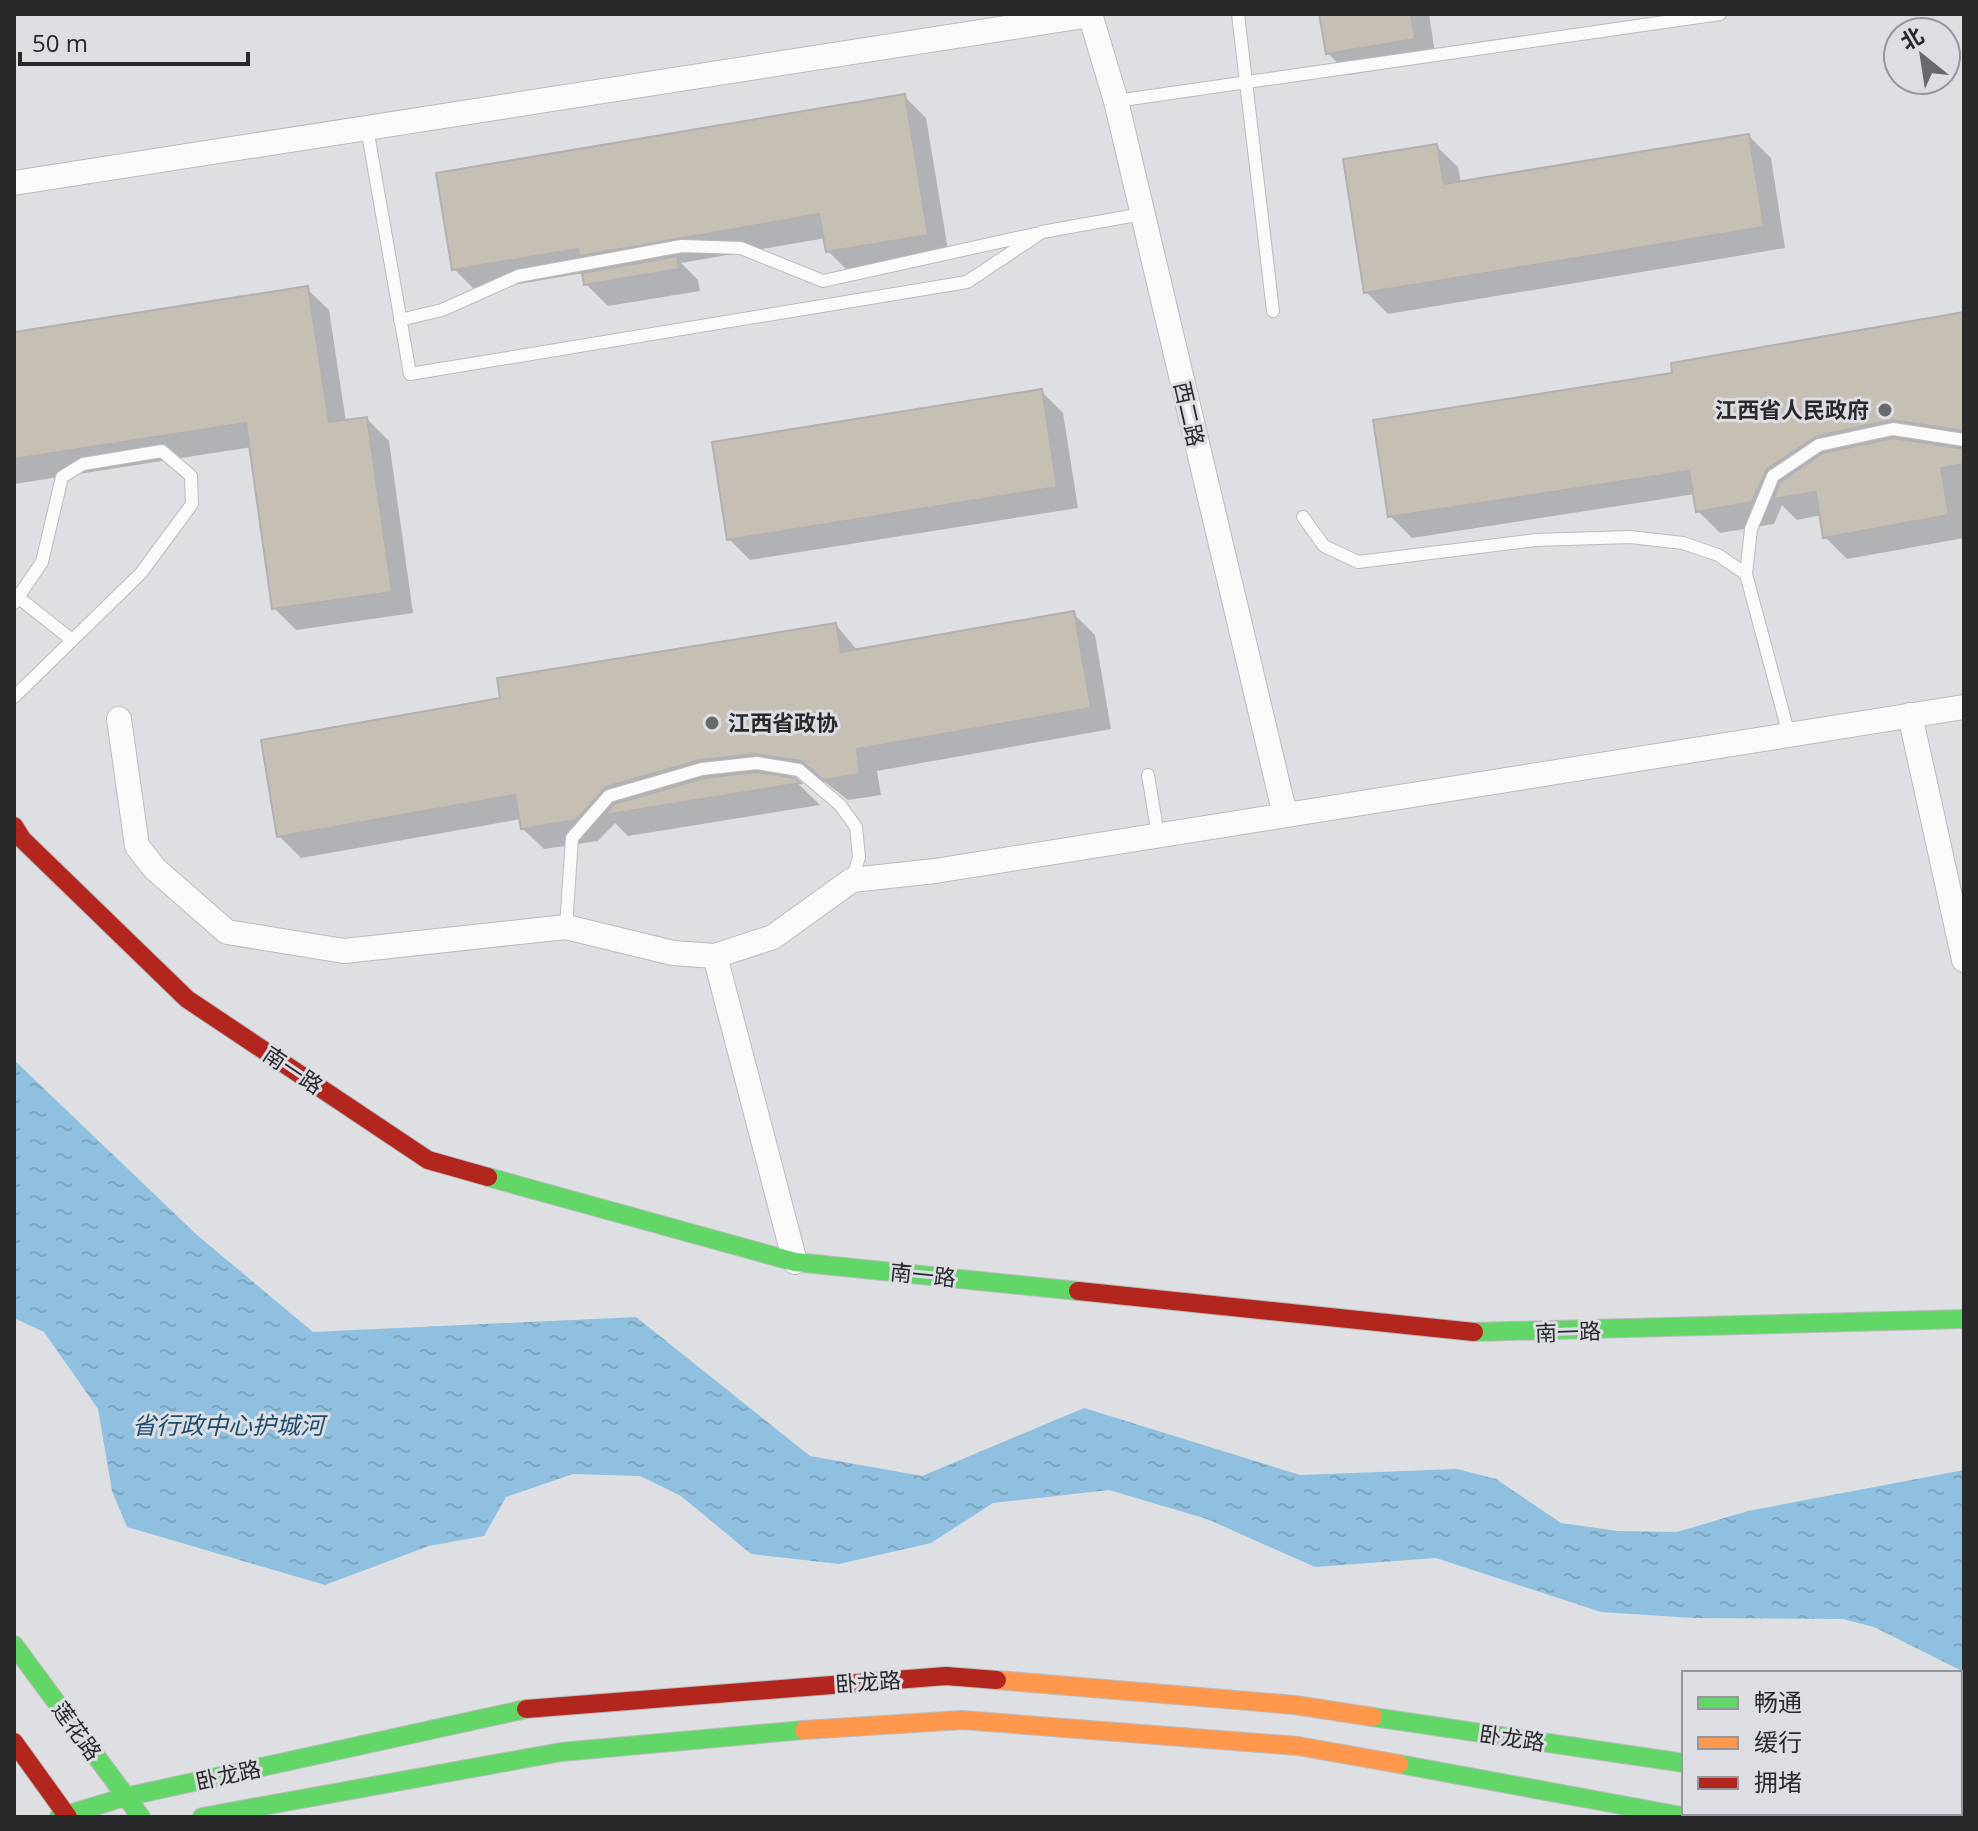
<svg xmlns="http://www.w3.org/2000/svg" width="1978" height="1831" font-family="'Open Sans','Noto Sans SC',sans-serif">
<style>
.water{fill:url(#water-ripples)}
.shadow{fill:#0003}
.building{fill:#c6bfb4;stroke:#b1b1b2;stroke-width:2}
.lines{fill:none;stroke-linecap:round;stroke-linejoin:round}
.lane-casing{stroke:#bbbbbe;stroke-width:14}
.street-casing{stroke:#bbbbbe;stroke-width:26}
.fast-casing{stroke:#bbbbbe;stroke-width:20}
.slow-casing{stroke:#bbbbbe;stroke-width:20}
.jam-casing{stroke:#bbbbbe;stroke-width:20}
.lane{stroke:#fafafb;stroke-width:12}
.street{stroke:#fafafb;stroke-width:24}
.fast{stroke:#63d668;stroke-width:18}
.slow{stroke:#ff974d;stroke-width:18}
.jam{stroke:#b3261e;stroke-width:18}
.poi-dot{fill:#68696b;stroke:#dddee4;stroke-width:3}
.labels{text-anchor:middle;stroke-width:6;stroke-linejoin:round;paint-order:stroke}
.poi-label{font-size:22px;font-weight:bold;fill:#29292b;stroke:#dddee4;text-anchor:end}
.street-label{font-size:22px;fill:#29292b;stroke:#dddee4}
.water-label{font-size:24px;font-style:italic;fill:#1b4e6d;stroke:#dddee4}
</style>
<defs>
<pattern id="water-ripples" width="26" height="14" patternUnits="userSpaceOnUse" patternTransform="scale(2)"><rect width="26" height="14" fill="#90c0e0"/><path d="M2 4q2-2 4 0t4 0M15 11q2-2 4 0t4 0" fill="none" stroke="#7ca5c0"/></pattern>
</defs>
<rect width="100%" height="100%" fill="#dedfe3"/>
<path class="water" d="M14 1060 197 1235 313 1332 636 1317 810 1456 922 1476 1084 1408 1300 1475 1457 1469 1496 1479 1561 1523 1618 1531 1677 1532 1748 1511 1964 1470V1672L1874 1627 1843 1619 1694 1618 1601 1612 1436 1558 1315 1567 1207 1519 1109 1490 993 1503 931 1543 839 1564 751 1554 681 1496 640 1476 573 1474 506 1497 484 1536 429 1546 325 1585 127 1527 112 1491 98 1409 44 1332 14 1318Z"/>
<path class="shadow" d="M1321 14H1429L1436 60 1349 75 1328 53Z
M904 96 926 118 949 256 850 273 828 251 826 238 681 263 698 280 700 291 608 306 586 284 584 273 476 291 454 269Z
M1749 136 1771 158 1785 248 1388 314 1366 292 1436 146 1458 167 1461 183Z
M307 289 329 310 346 422 367 419 389 441 413 613 296 630 274 608 252 447 14 484V334Z
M1964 314V538L1847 559 1825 537 1822 515 1797 520 1782 505 1774 524 1720 533 1698 511 1695 494 1412 538 1390 516 1675 375Z
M1042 392 1063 413 1078 508 750 560 729 539Z
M1073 613 1095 635 1111 729 877 771 881 795 848 800 825 782 790 776 820 805 628 836 615 823 598 841 544 849 522 828 521 819 301 858 279 836 502 699 836 625 858 651Z"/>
<path class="building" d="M1319 14H1411L1415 39 1326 54Z
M905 94 928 235 826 252 819 214 580 256 578 249 452 270 436 173Z
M1749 134 1764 227 1364 293 1343 159 1437 144 1444 184Z
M677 256 679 269 584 285 582 273Z
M308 286 329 422 367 417 392 592 272 609 246 423 14 459V332Z
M1964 312V431L1892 420 1817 436 1767 469 1752 502 1696 512 1689 471 1388 517 1373 420 1672 373 1671 363Z
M1042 389 1057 487 727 540 712 442Z
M1893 438 1964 449V464L1941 468 1949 515 1823 538 1816 492 1773 499 1780 482 1823 453Z
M1074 611 1091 708 857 749 860 774 824 780 801 761 756 754 700 760 606 787 576 820 521 829 515 795 277 837 261 740 500 698 497 678 836 623 841 652Z
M757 772 795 778 801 783 604 815 614 804 704 778Z"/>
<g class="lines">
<defs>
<path id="lane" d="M1238 14 1273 311
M1116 101 1720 14
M367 128 410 374 967 282 1042 232 1142 214
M400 320 442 310 518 276 682 246 741 248 823 281 1035 234
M1303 517 1324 546 1358 562 1536 540 1630 537 1683 543 1718 555 1746 574 1789 735
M1746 574 1751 529 1773 476 1819 445 1893 429 1964 440
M14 594 72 640
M14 603 42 562 62 477 83 464 162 451 191 476 192 504 141 573 14 697
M1148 775 1158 835
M566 927 572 838 609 796 702 769 757 763 799 770 840 805 856 827 859 857 852 880"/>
<path id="street" d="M1090 14 1116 101 1285 815
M14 183 1090 15
M1910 715 1964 960
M119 719 137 846 155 869 227 932 344 951 566 927 673 953 715 956 773 937 852 880 935 871 1964 707
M715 956 795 1262"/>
<path id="fast" d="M488 1177 795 1262 1078 1291
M1474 1332 1964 1319
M14 1645 141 1817
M1373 1717 1684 1763
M1399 1764 1687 1817
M1960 1795H1964
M59 1817 125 1797 526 1709
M202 1817 561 1752 804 1730"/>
<path id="slow" d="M997 1680 1295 1705 1373 1717
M804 1730 962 1720 1298 1746 1399 1764"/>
<path id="jam" d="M14 826 22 839 187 999 428 1160 488 1177
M1078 1291 1474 1332
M526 1709 946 1676 997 1680
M14 1742 68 1817"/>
</defs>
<use href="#lane" class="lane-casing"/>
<use href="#street" class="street-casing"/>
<use href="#fast" class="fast-casing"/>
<use href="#slow" class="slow-casing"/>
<use href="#jam" class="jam-casing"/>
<use href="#lane" class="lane"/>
<use href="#street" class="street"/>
<use href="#fast" class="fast"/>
<use href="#slow" class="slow"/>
<use href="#jam" class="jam"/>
</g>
<g class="poi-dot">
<circle cx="1885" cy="410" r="8"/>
<circle cx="712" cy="723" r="8"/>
</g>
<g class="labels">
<g class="poi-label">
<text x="1869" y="418">江西省人民政府</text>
<text x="728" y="731" text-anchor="start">江西省政协</text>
</g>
<g class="street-label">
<text transform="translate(1189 414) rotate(77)" y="8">西二路</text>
<text transform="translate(293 1070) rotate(34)" y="8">南一路</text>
<text transform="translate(923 1275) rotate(6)" y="8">南一路</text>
<text transform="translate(1568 1332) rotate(-2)" y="8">南一路</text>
<text transform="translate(868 1682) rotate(-4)" y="8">卧龙路</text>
<text transform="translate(77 1731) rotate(54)" y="8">莲花路</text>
<text transform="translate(1512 1738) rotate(8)" y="8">卧龙路</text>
<text transform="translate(228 1775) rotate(-12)" y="8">卧龙路</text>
</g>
<g class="water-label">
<text x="228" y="1434">省行政中心护城河</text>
</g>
</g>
<rect width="1978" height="1831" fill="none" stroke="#29292b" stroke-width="32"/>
<rect x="1682" y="1671" width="280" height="144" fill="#dddee4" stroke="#95969a" stroke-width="2"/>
<rect x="1698" y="1697" width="40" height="12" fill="#63d668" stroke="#95969a" stroke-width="2"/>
<text x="1754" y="1711" font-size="24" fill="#29292b">畅通</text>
<rect x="1698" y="1737" width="40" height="12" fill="#ff974d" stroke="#95969a" stroke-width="2"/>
<text x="1754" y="1751" font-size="24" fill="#29292b">缓行</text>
<rect x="1698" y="1777" width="40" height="12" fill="#b3261e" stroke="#95969a" stroke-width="2"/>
<text x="1754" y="1791" font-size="24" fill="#29292b">拥堵</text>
<g transform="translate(1922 56) rotate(330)"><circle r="38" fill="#dddee4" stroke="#95969a" stroke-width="2"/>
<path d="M0-6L14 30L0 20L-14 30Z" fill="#68696b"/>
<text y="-12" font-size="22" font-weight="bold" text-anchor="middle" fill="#29292b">北</text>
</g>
<path d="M20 52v12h228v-12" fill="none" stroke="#29292b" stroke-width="4"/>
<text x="32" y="52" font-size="24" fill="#29292b" stroke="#dddee4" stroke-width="6" paint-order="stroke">50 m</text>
</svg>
